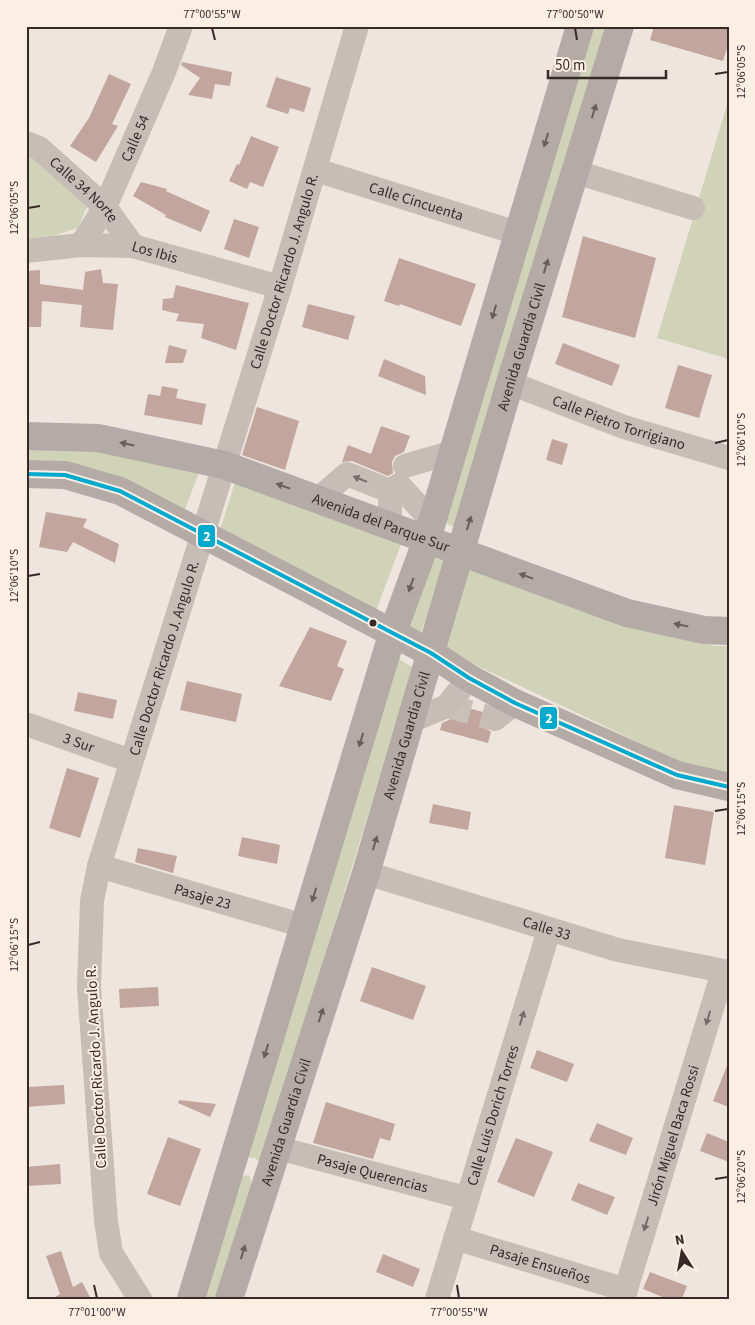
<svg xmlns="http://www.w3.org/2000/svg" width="755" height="1325" font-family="'Source Sans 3',sans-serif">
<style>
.green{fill:#d0d3b7}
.building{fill:#c2a69e}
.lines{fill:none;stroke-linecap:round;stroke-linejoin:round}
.minor-tunnel{stroke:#c9c0b9;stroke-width:24;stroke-dasharray:24 12;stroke-linecap:butt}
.minor{stroke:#c6bdb7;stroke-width:24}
.major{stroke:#b4aba7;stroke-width:28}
.bus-1-casing{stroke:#fbefe4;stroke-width:8}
.bus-1{stroke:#00a9ce;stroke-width:4}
.oneway{fill:#695e5a}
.oneway2{fill:#776c67}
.ticks{fill:none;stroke:#372a26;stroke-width:2}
.bus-dot{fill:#372a26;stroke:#fbefe4;stroke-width:2}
.labels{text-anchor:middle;stroke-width:4;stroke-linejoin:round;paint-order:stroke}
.street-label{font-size:15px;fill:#372a26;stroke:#fbefe4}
.line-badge{stroke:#fbefe4;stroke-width:2}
.badge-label{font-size:14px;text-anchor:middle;font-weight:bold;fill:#fff}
.neatline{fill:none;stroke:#372a26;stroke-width:2}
.ticks-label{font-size:12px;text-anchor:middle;fill:#372a26}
</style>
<rect width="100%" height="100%" fill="#ede5de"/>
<path class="green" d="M589 26H611L456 525 452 526 446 523Z
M729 98V359L657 338Z
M26 151 88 204 78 228 43 239 26 240Z
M68 442 201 467 182 517 26 468V444Z
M237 476 403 539 374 616 219 533Z
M432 556 447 562 420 635 405 630Z
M471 565 637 624 714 646H729V775L693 768 446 651Z
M396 657 413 668 261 1164 255 1158 241 1157Z
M249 1175 254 1189 219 1299H199L241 1176Z"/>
<path class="building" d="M654 26H729V42L723 61 650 40Z
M182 62 232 72 230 86 215 84 212 99 188 95 200 78 181 65Z
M109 74 131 84 112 124 118 126 96 162 70 146 89 118Z
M276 77 311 88 304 112 290 108 288 114 266 107Z
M251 136 279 147 263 187 250 182 247 189 229 181 237 164 239 165Z
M141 182 167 189 166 191 210 211 201 232 165 217 166 215 133 196Z
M234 219 259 227 249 258 224 249Z
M583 236 656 258 635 338 562 317Z
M399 258 476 284 461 326 400 304 399 306 384 301Z
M101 269 103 283 118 284 113 330 80 327 82 305 42 301 41 327H26V271L40 270V284L83 290 85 272Z
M176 285 249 303 236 350 201 338 204 324 176 321 179 314 162 310 163 299 173 298Z
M308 304 355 316 348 340 302 327Z
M563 343 620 365 612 386 555 364Z
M169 345 187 350 183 363H165Z
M384 359 425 376 426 395 378 376Z
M678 365 712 375 699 418 665 408Z
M162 386 178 389 176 398 206 404 202 425 144 415 148 394 160 396Z
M257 407 299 421 285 470 242 455Z
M381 426 410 436 404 452 395 456 392 462 393 473 388 476 352 461 342 462 348 445 371 454Z
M552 439 568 444 562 465 546 460Z
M46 512 87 519 83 527 119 544 115 563 73 542 67 552 39 547Z
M310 627 347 641 337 666 344 669 331 701 279 686Z
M187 681 242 694 236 722 180 710Z
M78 692 117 700 113 719 74 711Z
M464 707 483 712 482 722 485 728 491 732 488 743 440 730 442 723 453 718Z
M67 768 99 778 80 838 49 828Z
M433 804 471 812 468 830 429 823Z
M674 805 714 812 705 865 665 858Z
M242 837 280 845 277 864 238 856Z
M138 848 177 856 173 873 135 862Z
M372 967 426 986 413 1020 360 1001Z
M158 987 159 1006 120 1008 119 989Z
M537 1050 574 1064 567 1082 530 1068Z
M728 1063H729V1107L713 1101Z
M64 1085 65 1104 26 1107V1087Z
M179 1100 216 1104 210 1117 178 1103Z
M326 1102 395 1124 390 1141 380 1138 373 1159 313 1143Z
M597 1123 633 1138 626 1155 589 1141Z
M707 1133 729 1142V1162L700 1151Z
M168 1137 201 1149 180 1206 147 1194Z
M516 1138 553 1152 534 1197 497 1182Z
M60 1164 61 1184 26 1186V1167Z
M578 1183 615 1197 607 1215 571 1200Z
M61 1251 73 1287 82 1282 91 1299H52L60 1294 46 1256Z
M383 1254 420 1269 413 1287 376 1272Z
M650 1272 687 1286 682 1299H667L643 1289Z"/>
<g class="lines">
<path class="minor-tunnel" d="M447 706 495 719"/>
<g class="minor">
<path id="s1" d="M26 143 39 148 105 207 133 246"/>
<path id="s2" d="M316 170 517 233"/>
<path d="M576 172 693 208"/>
<path id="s3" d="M81 245 105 207 164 72 181 26"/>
<path id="s4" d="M26 251 81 245 133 246 280 287"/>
<path id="s5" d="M510 383 624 427 729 458"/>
<path d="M405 466 453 452"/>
<path d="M390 491 399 485 432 521"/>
<path d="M318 499 347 474 390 491V526"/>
<path d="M495 719 515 703"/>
<path d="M411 721 447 706 469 678"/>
<path id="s6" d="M26 724 131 761"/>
<path id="s7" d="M99 866 304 926"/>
<path id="s8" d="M366 873 618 950 729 972"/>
<path id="s9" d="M278 1148 466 1198"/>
<path id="s10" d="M455 1238 626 1290"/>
<path id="s11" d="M140 1299 111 1253 106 1221 89 987 92 901 99 866 280 287 357 26"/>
<path id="s12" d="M437 1299 549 930"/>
<path id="s13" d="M623 1299 723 972"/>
</g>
<g class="major">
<path id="s14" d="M26 436 98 438 224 465 627 613 704 630 729 631"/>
<path d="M26 474 65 475 120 491 431 653 469 678 515 703 677 775 729 787"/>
<path d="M191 1299 392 635 427 539 580 26"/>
<path id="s15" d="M229 1299 366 873 510 383 620 26"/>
</g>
<defs>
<path id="bus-1" d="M26 474 65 475 120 491 431 653 469 678 515 703 677 775 729 787"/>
</defs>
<use href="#bus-1" class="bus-1-casing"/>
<use href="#bus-1" class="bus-1"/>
</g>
<defs><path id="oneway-solid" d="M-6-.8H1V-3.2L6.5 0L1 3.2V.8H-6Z" transform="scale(1.25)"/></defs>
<g class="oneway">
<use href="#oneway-solid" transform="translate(594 111) rotate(-73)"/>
<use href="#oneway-solid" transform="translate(546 140) rotate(107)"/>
<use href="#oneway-solid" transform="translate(546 266) rotate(-73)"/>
<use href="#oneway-solid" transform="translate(494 312) rotate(106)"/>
<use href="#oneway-solid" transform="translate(127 444) rotate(-168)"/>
<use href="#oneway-solid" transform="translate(283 486) rotate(-160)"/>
<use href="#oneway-solid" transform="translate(469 523) rotate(-73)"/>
<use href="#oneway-solid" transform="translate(526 576) rotate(-160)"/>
<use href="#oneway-solid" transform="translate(411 585) rotate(110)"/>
<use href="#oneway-solid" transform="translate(681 625) rotate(-168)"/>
<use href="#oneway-solid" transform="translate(361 740) rotate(107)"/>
<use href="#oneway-solid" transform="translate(375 843) rotate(-74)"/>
<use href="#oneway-solid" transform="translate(314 895) rotate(107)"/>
<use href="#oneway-solid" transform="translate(321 1015) rotate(-72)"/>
<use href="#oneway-solid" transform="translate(266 1051) rotate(107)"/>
<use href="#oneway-solid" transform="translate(243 1252) rotate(-73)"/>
</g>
<g class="oneway2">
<use href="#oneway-solid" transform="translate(360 479) rotate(-158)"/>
<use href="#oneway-solid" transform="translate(522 1018) rotate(-73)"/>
<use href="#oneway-solid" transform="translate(708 1018) rotate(107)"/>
<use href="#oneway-solid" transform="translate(646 1224) rotate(107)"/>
</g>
<path class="ticks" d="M212 28 215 40M575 28 577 40M715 74 728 72M28 208 40 206M715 443 728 440M28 576 40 574M715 811 728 809M28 945 40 942M715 1179 728 1177M94 1285 97 1298M457 1285 459 1298"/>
<circle class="bus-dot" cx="373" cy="623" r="4.5"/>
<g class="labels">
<g class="street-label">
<text dy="5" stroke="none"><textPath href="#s3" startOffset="120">Calle 54</textPath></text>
<text dy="5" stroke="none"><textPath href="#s1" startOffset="75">Calle 34 Norte</textPath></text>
<text dy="5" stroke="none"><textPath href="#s2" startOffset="105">Calle Cincuenta</textPath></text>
<text dy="5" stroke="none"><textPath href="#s4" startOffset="130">Los Ibis</textPath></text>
<text dy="5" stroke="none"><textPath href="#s11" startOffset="1066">Calle Doctor Ricardo J. Angulo R.</textPath></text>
<text dy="5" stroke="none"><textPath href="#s15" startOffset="996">Avenida Guardia Civil</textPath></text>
<text dy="5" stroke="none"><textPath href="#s5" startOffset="116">Calle Pietro Torrigiano</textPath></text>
<text dy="5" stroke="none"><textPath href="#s14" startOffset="368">Avenida del Parque Sur</textPath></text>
<text dy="5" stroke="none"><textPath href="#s11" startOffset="661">Calle Doctor Ricardo J. Angulo R.</textPath></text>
<text dy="5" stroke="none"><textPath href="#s15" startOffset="591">Avenida Guardia Civil</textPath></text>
<text dy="5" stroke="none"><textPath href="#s6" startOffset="56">3 Sur</textPath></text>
<text dy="5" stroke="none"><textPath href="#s7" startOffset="108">Pasaje 23</textPath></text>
<text dy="5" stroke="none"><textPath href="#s8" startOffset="189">Calle 33</textPath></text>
<text transform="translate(96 1067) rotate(-93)" y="5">Calle Doctor Ricardo J. Angulo R.</text>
<text dy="5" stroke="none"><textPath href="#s12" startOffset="192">Calle Luis Dorich Torres</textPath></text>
<text dy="5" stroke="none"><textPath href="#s15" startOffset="186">Avenida Guardia Civil</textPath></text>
<text dy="5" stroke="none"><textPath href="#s13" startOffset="171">Jirón Miguel Baca Rossi</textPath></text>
<text dy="5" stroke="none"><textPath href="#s9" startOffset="98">Pasaje Querencias</textPath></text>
<text dy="5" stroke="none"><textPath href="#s10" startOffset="89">Pasaje Ensueños</textPath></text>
</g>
</g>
<g class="line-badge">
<rect x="197" y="524" width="19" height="24" rx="5" fill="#00a9ce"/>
<rect x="539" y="706" width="19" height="24" rx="5" fill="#00a9ce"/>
</g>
<g class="badge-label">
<text x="207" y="541">2</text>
<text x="549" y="723">2</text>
</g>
<rect width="755" height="1325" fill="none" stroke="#fbefe4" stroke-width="55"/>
<g transform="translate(682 1252) rotate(349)" stroke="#fbefe4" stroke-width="4" paint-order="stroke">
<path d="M0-4L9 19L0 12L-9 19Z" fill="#372a26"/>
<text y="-8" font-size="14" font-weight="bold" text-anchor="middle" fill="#372a26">N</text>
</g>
<path d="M548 70v8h118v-8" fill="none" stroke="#372a26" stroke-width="2.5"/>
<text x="555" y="70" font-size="15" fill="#372a26" stroke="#fbefe4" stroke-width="4" paint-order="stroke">50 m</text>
<rect x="28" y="28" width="700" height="1270" class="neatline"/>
<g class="ticks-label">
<text x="212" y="18">77°00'55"W</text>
<text x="575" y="18">77°00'50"W</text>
<text transform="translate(741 72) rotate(-90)" y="4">12°06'05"S</text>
<text transform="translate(14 208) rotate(-90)" y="4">12°06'05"S</text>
<text transform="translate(741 440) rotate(-90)" y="4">12°06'10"S</text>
<text transform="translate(14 576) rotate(-90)" y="4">12°06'10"S</text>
<text transform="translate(741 809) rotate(-90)" y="4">12°06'15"S</text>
<text transform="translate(14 945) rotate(-90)" y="4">12°06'15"S</text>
<text transform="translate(741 1177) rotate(-90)" y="4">12°06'20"S</text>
<text x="97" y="1316">77°01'00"W</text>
<text x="459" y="1316">77°00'55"W</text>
</g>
</svg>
